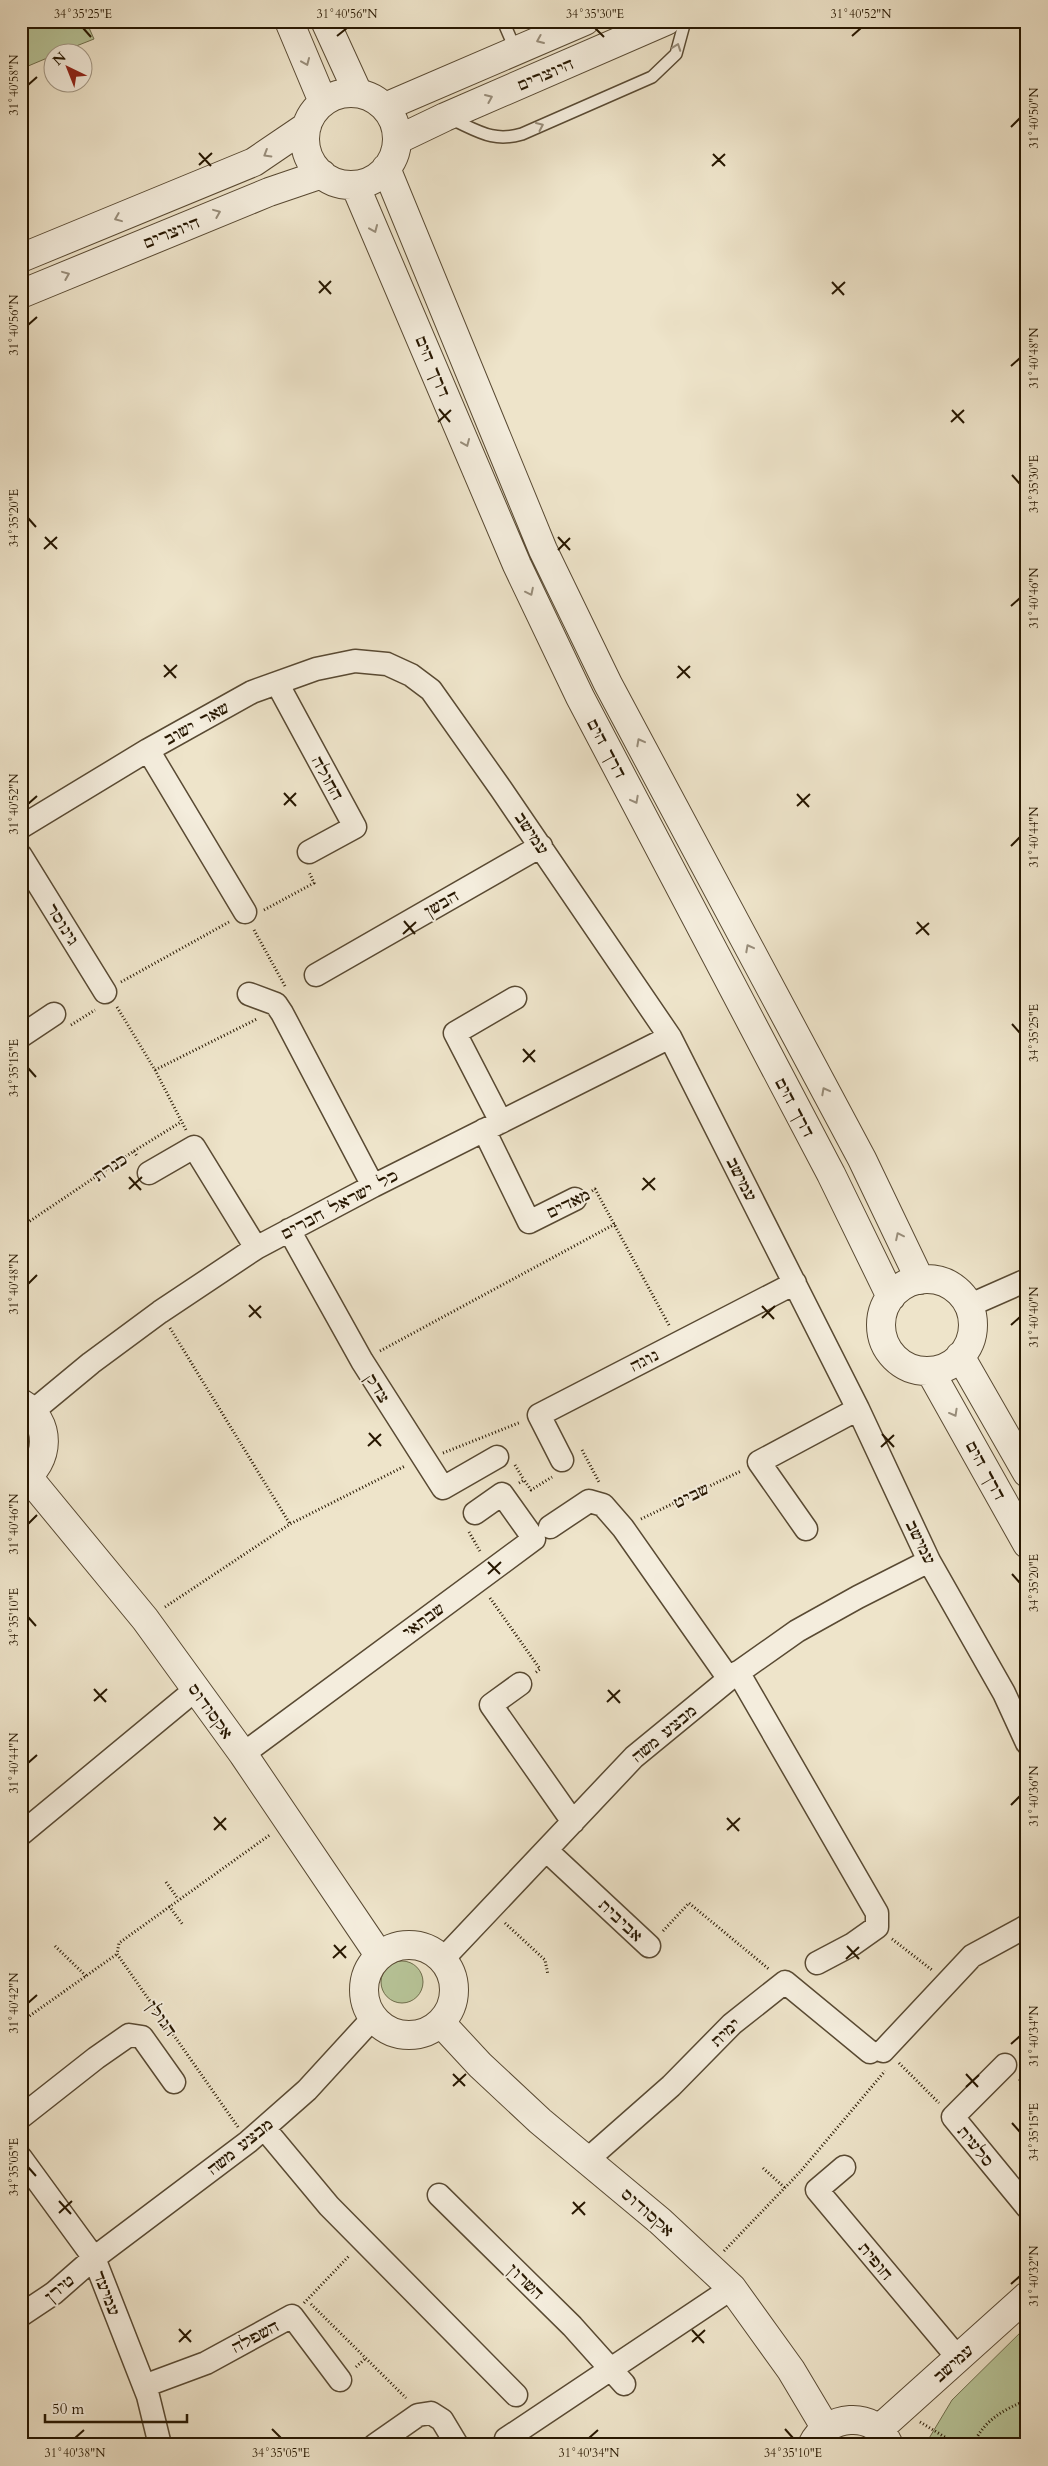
<svg xmlns="http://www.w3.org/2000/svg" width="1048" height="2466" font-family="Cardo,'Frank Ruhl Libre',serif">
<style>
.green{fill:#b7c498;stroke:#6f6e4c}
.lines{fill:none;stroke-linecap:round;stroke-linejoin:round}
.service-casing{stroke:#594a33;stroke-width:14}
.minor-casing{stroke:#594a33;stroke-width:25}
.tertiary-casing{stroke:#594a33;stroke-width:30}
.path{stroke:#271701;stroke-width:3;stroke-dasharray:1 2.5;stroke-linecap:butt}
.service{stroke:#f4eddd;stroke-width:11}
.minor{stroke:#f4eddd;stroke-width:22}
.tertiary{stroke:#f4eddd;stroke-width:28}
.oneway{stroke:#988d7a}
.ticks{fill:none;stroke:#271701;stroke-width:2}
.labels{text-anchor:middle;stroke-width:4;stroke-linejoin:round;paint-order:stroke}
.street-label{font-size:16px;fill:#271701;stroke:#f4eddd}
.neatline{fill:none;stroke:#271701;stroke-width:2}
.ticks-label{font-size:12px;text-anchor:middle;fill:#271701}
</style>
<rect width="100%" height="100%" fill="#eee4ca"/>
<filter id="stains"><feTurbulence type="fractalNoise" baseFrequency=".004" numOctaves="4"/><feColorMatrix values="0 0 0 0 .2 0 0 0 0 .09 0 0 0 0 .02 0 0 0 .5 -.17"/></filter>
<radialGradient id="worn" r=".72"><stop offset=".6" stop-color="#630" stop-opacity="0"/><stop offset="1" stop-color="#630" stop-opacity=".3"/></radialGradient>
<path class="green" d="M21 21H86L94 39 61 52H52V56L21 69Z
M381 1982a21 21 0 1 1 42 0a21 21 0 1 1-42 0Z
M1027 2326V2445H925L952 2400Z"/>
<g class="lines">
<defs>
<path id="service" d="M503 21 516 51
M449 118C477 130 492 143 522 134L652 77 676 54 685 21"/>
<path id="minor" d="M277 683 355 827 309 852
M148 750 245 912
M21 827 148 750 252 692 316 669 355 661 387 664 411 675 431 690 501 789 670 1037 858 1409 929 1561 1004 1693 1027 1743
M21 856 105 992
M316 975 541 846
M249 994 276 1004 282 1013 373 1186
M21 1036 54 1014
M501 1122 455 1033 515 998
M484 1130 529 1222 575 1199
M149 1173 194 1147 256 1248
M289 1230 362 1361 443 1488 497 1457
M968 1306 1027 1280
M33 1411 91 1363 160 1312 256 1248 373 1186 670 1037
M562 1460 539 1415 795 1283
M550 1527 589 1501 603 1505 623 1528 729 1679
M806 1529 759 1462 858 1409
M738 1672 877 1913V1927L853 1944 817 1963
M520 1684 491 1705 573 1822
M243 1754 534 1539 502 1494 475 1513
M21 1834 195 1690
M546 1850 649 1946
M443 1959 634 1757 729 1679 797 1631 858 1597 929 1561
M883 2051 972 1956 1027 1926
M1005 2065 953 2117 1027 2207
M21 2117 96 2058 129 2035 142 2037 174 2082
M264 2128 329 2206 516 2395
M21 2158 94 2258 148 2396 160 2445
M587 2160 671 2086 732 2024 785 1982 870 2052
M844 2167 817 2190 958 2358
M439 2195 572 2326 624 2384
M21 2315 54 2293 94 2258 248 2142 307 2090 373 2018
M144 2386 206 2363 292 2316 340 2380
M506 2439 732 2288
M375 2445 418 2415 431 2413 442 2420 457 2445"/>
<path id="tertiary" d="M289 21 323 102
M325 21 358 93
M305 139a46 46 0 1 1 92 0a46 46 0 1 1-92 0Z
M385 107 585 21
M397 140 445 117 666 21
M386 168 543 550 608 684 862 1159 920 1280
M355 185 517 565 580 697 831 1174 891 1297
M21 258 254 162 307 126
M21 294 269 192 322 174
M881 1325a46 46 0 1 1 92 0a46 46 0 1 1-92 0Z
M960 1356 1027 1473
M930 1371 1027 1544
M21 1403C52 1421 51 1462 21 1481
M28 1477 145 1619 243 1754 379 1955
M364 1990a45 45 0 1 1 90 0a45 45 0 1 1-90 0Z
M441 2023 480 2065 540 2121 660 2221 732 2288 791 2370 825 2427
M878 2430 1027 2296
M812 2445C826 2415 874 2409 888 2443"/>
</defs>
<use href="#service" class="service-casing"/>
<use href="#minor" class="minor-casing"/>
<use href="#tertiary" class="tertiary-casing"/>
<path class="path" d="M264 910 314 883 309 872
M254 930 285 986
M121 982 229 922
M117 1007 155 1070 186 1130
M71 1025 95 1010
M155 1070 257 1019
M134 1151 181 1122
M592 1191 595 1189 670 1327
M21 1227 134 1151 137 1156
M170 1328 290 1524
M380 1351 615 1224
M582 1450 599 1482
M443 1453 521 1422
M515 1465 524 1480
M519 1483 524 1480 531 1490 552 1477
M641 1519 741 1471
M469 1532 481 1553
M490 1598 540 1669 535 1673
M165 1607 290 1524 405 1466
M166 1882 178 1899
M169 1906 183 1925
M505 1923 545 1960 548 1975
M663 1931 689 1903 770 1970
M892 1939 932 1970
M55 1946 86 1976
M21 2022 117 1954
M899 2063 939 2103
M1019 2079 1027 2084
M238 2127 117 1954 119 1943 271 1834
M763 2168 785 2188
M724 2251 800 2172 885 2071
M304 2303 350 2255
M311 2304 406 2398
M356 2367 366 2358
M920 2422 958 2445
M973 2445C984 2420 1003 2410 1027 2400"/>
<use href="#service" class="service"/>
<use href="#minor" class="minor"/>
<use href="#tertiary" class="tertiary"/>
</g>
<defs><path id="oneway-chevron" d="M-2-3.5L2.5 0L-2 3.5" fill="none" stroke-width="1.6" stroke-linecap="round" stroke-linejoin="round" transform="scale(1.25)"/></defs>
<g class="oneway">
<use href="#oneway-chevron" transform="translate(540 40) rotate(157)"/>
<use href="#oneway-chevron" transform="translate(677 47) rotate(-70)"/>
<use href="#oneway-chevron" transform="translate(306 62) rotate(67)"/>
<use href="#oneway-chevron" transform="translate(489 98) rotate(-23)"/>
<use href="#oneway-chevron" transform="translate(540 126) rotate(-24)"/>
<use href="#oneway-chevron" transform="translate(267 154) rotate(149)"/>
<use href="#oneway-chevron" transform="translate(217 213) rotate(-22)"/>
<use href="#oneway-chevron" transform="translate(118 218) rotate(158)"/>
<use href="#oneway-chevron" transform="translate(374 229) rotate(67)"/>
<use href="#oneway-chevron" transform="translate(66 275) rotate(-22)"/>
<use href="#oneway-chevron" transform="translate(466 443) rotate(67)"/>
<use href="#oneway-chevron" transform="translate(530 592) rotate(64)"/>
<use href="#oneway-chevron" transform="translate(640 742) rotate(-118)"/>
<use href="#oneway-chevron" transform="translate(635 800) rotate(62)"/>
<use href="#oneway-chevron" transform="translate(749 948) rotate(-118)"/>
<use href="#oneway-chevron" transform="translate(825 1091) rotate(-118)"/>
<use href="#oneway-chevron" transform="translate(899 1236) rotate(-116)"/>
<use href="#oneway-chevron" transform="translate(954 1413) rotate(61)"/>
</g>
<path class="ticks" d="M83 28 91 37M595 28 604 37M337 36 347 28M852 36 861 28M28 85 37 77M1011 127 1020 118M199 153 211 166M713 154 725 166M199 165 212 153M712 166 725 154M319 281 331 294M832 282 844 295M319 293 331 281M832 294 845 282M28 325 37 317M1011 366 1020 358M439 409 450 422M952 410 964 423M438 422 451 410M951 422 964 410M1012 475 1020 484M28 518 36 527M45 537 57 549M558 537 570 550M44 549 57 537M558 550 570 538M1011 606 1020 598M164 665 176 678M678 666 690 678M164 677 177 665M677 678 690 666M284 793 296 806M797 794 809 807M28 804 37 796M284 805 296 793M797 806 810 794M1011 846 1020 837M404 921 415 934M917 922 929 935M403 934 416 922M916 934 929 923M1012 1024 1020 1033M523 1049 535 1062M523 1062 535 1050M28 1068 36 1077M129 1177 141 1190M643 1178 655 1190M129 1189 142 1177M642 1190 655 1178M28 1284 37 1275M249 1305 261 1318M762 1306 774 1319M249 1317 261 1306M762 1318 775 1306M1011 1325 1020 1317M369 1433 381 1446M882 1434 894 1447M368 1446 381 1434M881 1447 894 1435M28 1524 37 1515M488 1562 500 1574M488 1574 501 1562M1012 1574 1020 1583M28 1617 36 1626M94 1689 106 1702M608 1690 620 1703M94 1701 107 1689M607 1702 620 1690M28 1763 37 1755M1011 1805 1020 1796M214 1817 226 1830M727 1818 739 1831M214 1830 226 1818M727 1830 740 1818M334 1945 346 1958M847 1946 859 1959M333 1958 346 1946M846 1959 859 1947M28 2003 37 1995M1011 2044 1020 2036M453 2074 465 2086M966 2074 978 2087M453 2086 466 2074M966 2087 979 2075M1012 2123 1020 2132M28 2167 36 2176M59 2201 71 2214M573 2202 585 2215M59 2213 72 2201M572 2214 585 2202M1011 2284 1020 2276M179 2329 191 2342M692 2330 704 2343M179 2342 191 2330M692 2342 705 2330M272 2429 281 2438M785 2429 793 2438M75 2438 84 2430M589 2438 598 2430"/>
<g class="labels">
<g class="street-label">
<text transform="translate(545 74) rotate(-23)" y="6">היוצרים</text>
<text transform="translate(171 232) rotate(-22)" y="6">היוצרים</text>
<text transform="translate(433 366) rotate(67)" y="6">דרך הים</text>
<text transform="translate(196 723) rotate(-29)" y="6">שאר ישוב</text>
<text transform="translate(607 748) rotate(62)" y="6">דרך הים</text>
<text transform="translate(328 778) rotate(61)" y="6">החולה</text>
<text transform="translate(532 833) rotate(56)" y="6">עמישב</text>
<text transform="translate(441 903) rotate(-30)" y="6">הבשן</text>
<text transform="translate(63 924) rotate(58)" y="6">גינוסר</text>
<text transform="translate(795 1107) rotate(62)" y="6">דרך הים</text>
<text transform="translate(110 1167) rotate(-34)" y="6">כנרת</text>
<text transform="translate(742 1179) rotate(63)" y="6">עמישב</text>
<text transform="translate(568 1203) rotate(-26)" y="6">מאדים</text>
<text transform="translate(339 1204) rotate(-28)" y="6">כל ישראל חברים</text>
<text transform="translate(644 1360) rotate(-27)" y="6">נוגה</text>
<text transform="translate(378 1388) rotate(58)" y="6">צדק</text>
<text transform="translate(986 1470) rotate(61)" y="6">דרך הים</text>
<text transform="translate(691 1495) rotate(-26)" y="6">שביט</text>
<text transform="translate(921 1542) rotate(64)" y="6">עמישב</text>
<text transform="translate(423 1620) rotate(-36)" y="6">שבתאי</text>
<text transform="translate(211 1711) rotate(54)" y="6">אקסודוס</text>
<text transform="translate(664 1733) rotate(-40)" y="6">מבצע משה</text>
<text transform="translate(621 1920) rotate(43)" y="6">אביבית</text>
<text transform="translate(162 2018) rotate(55)" y="6">הגולן</text>
<text transform="translate(725 2032) rotate(-44)" y="6">ימית</text>
<text transform="translate(240 2146) rotate(-39)" y="6">מבצע משה</text>
<text transform="translate(976 2146) rotate(51)" y="6">סלעית</text>
<text transform="translate(648 2212) rotate(41)" y="6">אקסודוס</text>
<text transform="translate(876 2261) rotate(50)" y="6">חופית</text>
<text transform="translate(526 2281) rotate(44)" y="6">השרון</text>
<text transform="translate(59 2288) rotate(-40)" y="6">טירן</text>
<text transform="translate(107 2293) rotate(69)" y="6">עמיעד</text>
<text transform="translate(255 2336) rotate(-28)" y="6">השפלה</text>
<text transform="translate(953 2363) rotate(-42)" y="6">עמישב</text>
</g>
</g>
<rect width="1048" height="2466" fill="none" stroke="#eee4ca" stroke-width="55"/>
<g transform="translate(68 68) rotate(317)"><circle r="24" fill="#f4eddd" stroke="#a29785"/>
<path d="M0-4L9 19L0 12L-9 19Z" fill="#8f2418"/>
<text y="-8" font-size="14" font-weight="bold" text-anchor="middle" fill="#271701">N</text>
</g>
<path d="M45 2414v8h142v-8" fill="none" stroke="#271701" stroke-width="2.5"/>
<text x="52" y="2414" font-size="15" fill="#271701" stroke="#f4eddd" stroke-width="4" paint-order="stroke">50 m</text>
<rect x="28" y="28" width="992" height="2410" class="neatline"/>
<g class="ticks-label">
<text x="83" y="18">34°35'25"E</text>
<text x="347" y="18">31°40'56"N</text>
<text x="595" y="18">34°35'30"E</text>
<text x="861" y="18">31°40'52"N</text>
<text transform="translate(14 85) rotate(-90)" y="4">31°40'58"N</text>
<text transform="translate(1034 118) rotate(-90)" y="4">31°40'50"N</text>
<text transform="translate(14 325) rotate(-90)" y="4">31°40'56"N</text>
<text transform="translate(1034 358) rotate(-90)" y="4">31°40'48"N</text>
<text transform="translate(1034 484) rotate(-90)" y="4">34°35'30"E</text>
<text transform="translate(14 518) rotate(-90)" y="4">34°35'20"E</text>
<text transform="translate(1034 598) rotate(-90)" y="4">31°40'46"N</text>
<text transform="translate(14 804) rotate(-90)" y="4">31°40'52"N</text>
<text transform="translate(1034 837) rotate(-90)" y="4">31°40'44"N</text>
<text transform="translate(1034 1033) rotate(-90)" y="4">34°35'25"E</text>
<text transform="translate(14 1068) rotate(-90)" y="4">34°35'15"E</text>
<text transform="translate(14 1284) rotate(-90)" y="4">31°40'48"N</text>
<text transform="translate(1034 1317) rotate(-90)" y="4">31°40'40"N</text>
<text transform="translate(14 1524) rotate(-90)" y="4">31°40'46"N</text>
<text transform="translate(1034 1583) rotate(-90)" y="4">34°35'20"E</text>
<text transform="translate(14 1617) rotate(-90)" y="4">34°35'10"E</text>
<text transform="translate(14 1763) rotate(-90)" y="4">31°40'44"N</text>
<text transform="translate(1034 1796) rotate(-90)" y="4">31°40'36"N</text>
<text transform="translate(14 2003) rotate(-90)" y="4">31°40'42"N</text>
<text transform="translate(1034 2036) rotate(-90)" y="4">31°40'34"N</text>
<text transform="translate(1034 2132) rotate(-90)" y="4">34°35'15"E</text>
<text transform="translate(14 2167) rotate(-90)" y="4">34°35'05"E</text>
<text transform="translate(1034 2276) rotate(-90)" y="4">31°40'32"N</text>
<text x="75" y="2457">31°40'38"N</text>
<text x="281" y="2457">34°35'05"E</text>
<text x="589" y="2457">31°40'34"N</text>
<text x="793" y="2457">34°35'10"E</text>
</g>
<rect width="100%" height="100%" filter="url(#stains)"/>
<rect width="100%" height="100%" fill="url(#worn)"/>
</svg>
